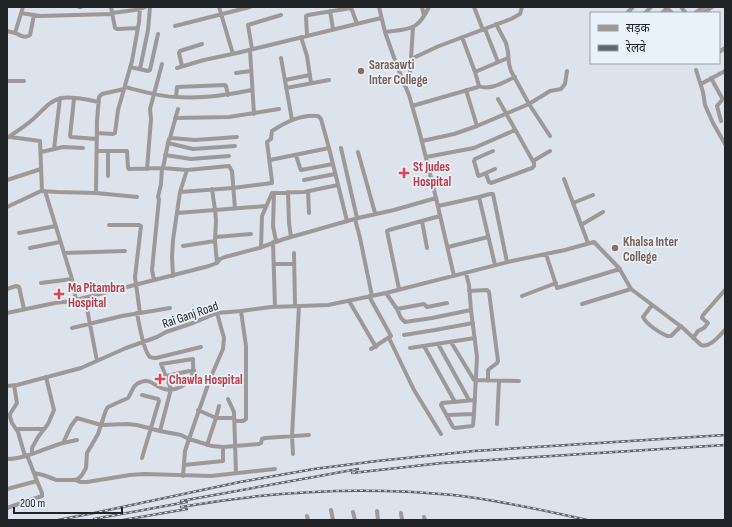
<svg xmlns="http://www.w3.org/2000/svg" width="732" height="527" font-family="'Sofia Sans Condensed','Noto Sans Devanagari',sans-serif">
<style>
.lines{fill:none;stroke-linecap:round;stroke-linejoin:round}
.minor{stroke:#9e9898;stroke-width:4}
.rail-casing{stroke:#61656b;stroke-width:2.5}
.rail{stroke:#e9f1fa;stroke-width:1;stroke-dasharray:3;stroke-linecap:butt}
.education-dot{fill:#8d6e63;stroke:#e9f1fa;stroke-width:1.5}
.health-dot{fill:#e0444e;stroke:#e9f1fa;stroke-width:1.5}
.labels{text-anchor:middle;stroke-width:3.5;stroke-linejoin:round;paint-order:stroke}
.education-label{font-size:13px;font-weight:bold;fill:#785e54;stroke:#e9f1fa;text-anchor:start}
.health-label{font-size:13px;font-weight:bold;fill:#be3a42;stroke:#e9f1fa;text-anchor:start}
.street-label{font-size:13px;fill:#212427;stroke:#e9f1fa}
</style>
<rect width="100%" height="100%" fill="#dce3ed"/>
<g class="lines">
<path class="minor" d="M79 7H81
M111 7 115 28 117 29 138 28
M219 7 233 54
M379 7 385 32 397 66 409 95 419 130 436 198
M422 7 424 16
M474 7 483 30
M666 7 672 13
M681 7 686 13
M330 11 333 29
M628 12 633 7
M21 13 40 16 112 14
M112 13 135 10 145 7
M645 13 651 7
M662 13 667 8
M695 13 704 7
M703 13 712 7
M496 24 506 43 508 52 509 64 511 71 529 104 550 136
M175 26 250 7
M485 29 498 62
M7 31 15 33 23 7
M385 32C393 31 410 30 416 25 422 21 426 13 429 7
M15 33C20 35 25 39 30 35L34 15
M307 35 306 17V16L308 15 351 8 352 10 357 24
M301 37 307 56 311 83
M252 49 248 25 281 15
M250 50 254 114
M719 52 725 48
M281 58 292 120
M411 59 439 46 511 19 520 14 522 7
M182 66 179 53 180 51 202 44
M130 67 148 71 150 70 158 34
M177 68 204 60 237 53 381 18
M140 69 148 30 150 7
M696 70 703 92 705 105 713 123 725 144
M475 72 508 58
M236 73 251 71
M711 78 722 98V100L717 106 721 121
M285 80 310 75
M7 81H24
M701 84 725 71
M404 85 408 81 410 74 413 27
M479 86C490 91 504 82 515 77
M125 87C141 91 161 97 177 97 202 99 228 95 252 90
M286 88 329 80
M466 90 477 126
M176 97 177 87 225 85 226 86 228 95
M74 99 70 136 71 137 97 139
M412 106 478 87 479 86 475 72 462 37
M175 118 229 117 279 109
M97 133 113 134 115 133 118 110 132 61 139 22 140 7
M10 137 40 141 42 191
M7 138C16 132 24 127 32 120 41 113 49 100 62 98 72 96 88 100 99 102
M170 138 178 109
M422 141 454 134 477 126 529 104 550 91 561 89 565 84 567 71
M168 143 193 149 235 146
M341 148 357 218
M54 149 60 98
M97 151H127L128 168 129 169 162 168 187 170 229 166 232 171 235 209
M493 151 475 159 474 161 478 175 479 176 495 169
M41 152 63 147 83 148
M358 152 375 213
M165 155 191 159 229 156
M296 155 300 168 301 170 333 164
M426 157 474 148 515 130
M270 160 329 148
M533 161 550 151
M163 168 168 143 169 139 171 138 195 140 237 137
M147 169 151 119 150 109 162 64
M486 174 489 182 491 183 532 168 534 166V163L498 99
M108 176V151
M564 179 588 243
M7 180 41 169
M304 180 335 174
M45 191 72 279 76 300
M308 191 309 213
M180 192 187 170
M288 192 289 223 291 237
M96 193 97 121 99 97 102 94 124 89
M274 193 273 226 276 241
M479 197 495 265
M573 203 593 195
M438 206 479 197 490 194H493L507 262
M7 207 41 191 57 192 96 193 137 197
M177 213 215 210 212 189
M355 219 360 238 372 296
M422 221 427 248
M109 225H139L141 226 135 277 140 313
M581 225 603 212
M19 233 56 226
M216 237 251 234
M273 242 275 307
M183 246 215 241
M261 247 262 216 272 193 304 192 338 185
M448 247 488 237
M30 248 60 242
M64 253 125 251
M294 253 295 306
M546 254 557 288 620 269
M217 263 215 241 216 220 215 210 266 206
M274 264H294
M466 273 469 285 471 310 477 357 474 414 473 425 472 426 455 428 453 427 441 405 442 403 475 400
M173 276 172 257 173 240 180 192 233 188 272 183V181L267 142 271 139 272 131C286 122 301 114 318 116L321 119 329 148 347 221
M154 280 152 270 159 199 158 197 161 184 162 168
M41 283 72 279
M7 289 16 286 19 287 24 309
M399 289 387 231 389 230 440 216
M469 291 486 290H487L489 292 498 361 497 363 488 370V381
M386 293 397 309 401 318 405 322 432 318 471 310
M369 296 391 336 371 349
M522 296 556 283
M85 298 97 361
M349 301 376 347
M582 304 631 289
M652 305 643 317C646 324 660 333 667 336H671L681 326
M397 309 424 304 427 307 447 303
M7 313 55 303 72 301 209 266 217 263 220 259 225 257 259 248 284 239 358 218 394 210 436 198 454 276
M137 313C139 323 143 351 150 357 152 358 154 358 156 358L201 347
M72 328 122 316 170 308
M404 335 435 330 473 323
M389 338 414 390 441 434
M693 338 698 331 704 328 708 323 702 318 703 315 725 290
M451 342 474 380 519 381
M438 344 469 400
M424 346 455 402
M410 348 475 338
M166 376 194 370
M210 379C225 382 231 382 246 379
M14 385 17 403 10 414V417L12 423 18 432 25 456
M7 386 17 385 81 368 126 348 157 337 166 332 193 323 217 313 241 311 271 307 328 305 386 293 512 261 565 250 594 242 619 268 631 289 683 328 701 345C710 348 719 336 725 330
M228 399 234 412 236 473
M198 410 216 418H233L236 421H243L246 419V346L241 311
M447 415 474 414
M497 424 499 381
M17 429H44
M63 443 77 440
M207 445 216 418 219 406
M32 454V448L38 437 48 424 54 410 46 377
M293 454 292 436 299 306
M142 458 159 401 158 399 142 395
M7 459C26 459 45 448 63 443L71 426 77 418 101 425 127 424 137 425 160 431 181 435 189 439 212 446 223 447 259 444 261 443 262 439 265 438 309 435
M184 465 223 461V447
M34 473 43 475 54 479 56 480H74L78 479 82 475 86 468 87 453 98 434 106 410 108 407 128 398C132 392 133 384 141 382 151 378 155 387 164 389 175 392 188 385 192 375 194 370 193 365 193 359L161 364 171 389 160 431
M183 476 185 451 189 439 210 379 223 349 224 338 217 313
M75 480 80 482H87L130 475 144 474 211 476 275 469
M7 489 37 481 27 455
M7 508 42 496V493L37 481
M331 510 333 520
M377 511 378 520
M353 512 355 520
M401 513 402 520
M307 516 308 520
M424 517 425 520"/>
<defs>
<path id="rail" d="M352 473 442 463 725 445
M181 501 358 469
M181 507C272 491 361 486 453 495 498 500 543 510 587 520
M94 519 187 502
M58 520 94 513 240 482 314 469 377 461 474 451 725 435
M123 520 187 509"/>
</defs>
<use href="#rail" class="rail-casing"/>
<use href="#rail" class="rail"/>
</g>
<g class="education-dot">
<circle cx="361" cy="71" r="4"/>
<circle cx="615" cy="248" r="4"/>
</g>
<g class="health-dot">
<path d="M402 167h4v4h4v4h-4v4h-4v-4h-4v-4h4z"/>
<path d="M57 288h4v4h4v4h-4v4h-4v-4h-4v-4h4z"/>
<path d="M158 373h4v4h4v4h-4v4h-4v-4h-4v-4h4z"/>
</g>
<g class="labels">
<g class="education-label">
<text x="369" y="69">Sarasawti<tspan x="369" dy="15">Inter College</tspan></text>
<text x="623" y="246">Khalsa Inter<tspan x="623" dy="15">College</tspan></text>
</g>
<g class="health-label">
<text x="413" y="171">St Judes<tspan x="413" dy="15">Hospital</tspan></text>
<text x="68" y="292">Ma Pitambra<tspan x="68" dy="15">Hospital</tspan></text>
<text x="169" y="384">Chawla Hospital</text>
</g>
<g class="street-label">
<text transform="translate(190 314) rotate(-19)" y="5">Rai Ganj Road</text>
</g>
</g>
<rect width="732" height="527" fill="none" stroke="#212427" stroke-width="16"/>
<rect x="590" y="12" width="130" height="52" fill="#e9f1fa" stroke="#999fa6"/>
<rect x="598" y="25" width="20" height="6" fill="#9e9898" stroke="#999fa6"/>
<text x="626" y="32" font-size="12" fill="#212427">सड़क</text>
<rect x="598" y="45" width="20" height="6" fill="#61656b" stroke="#999fa6"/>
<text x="626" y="52" font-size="12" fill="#212427">रेलवे</text>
<path d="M14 507v6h108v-6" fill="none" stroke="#212427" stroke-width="2"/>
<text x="20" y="507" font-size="12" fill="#212427" stroke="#e9f1fa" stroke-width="3" paint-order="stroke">200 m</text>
</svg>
